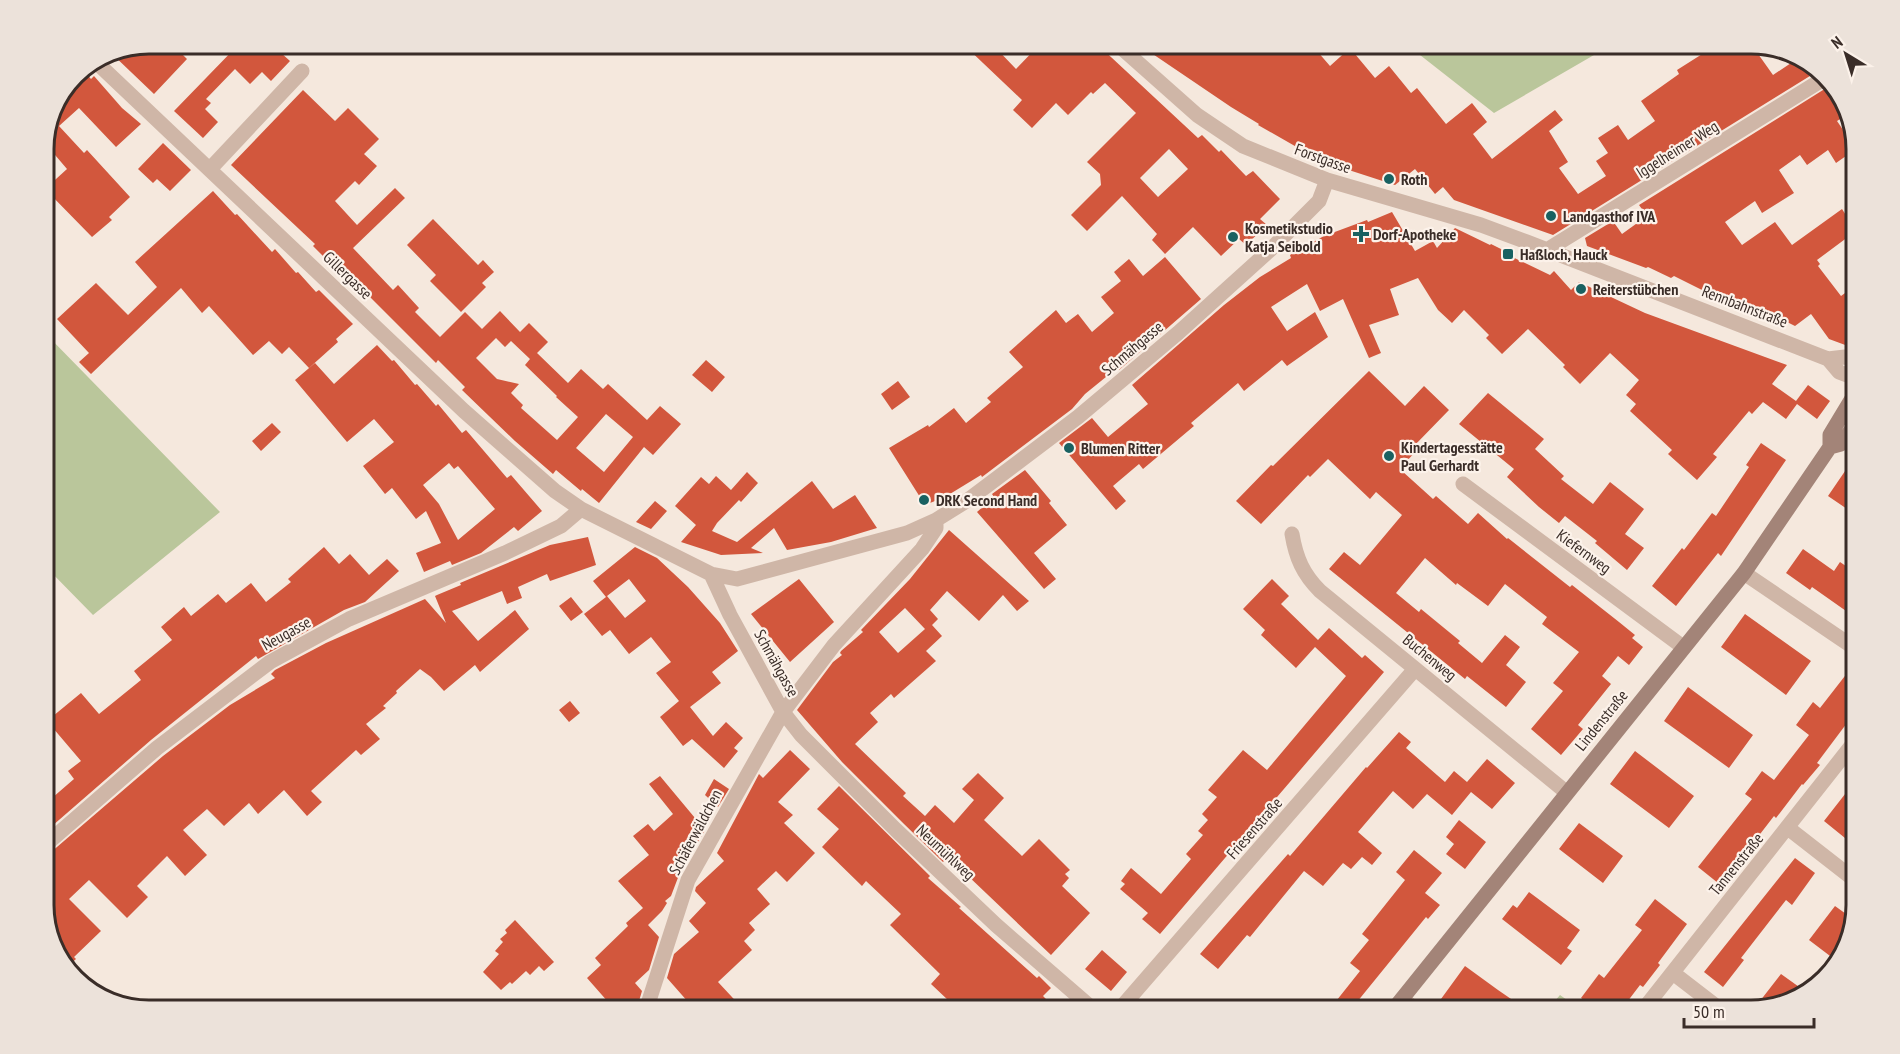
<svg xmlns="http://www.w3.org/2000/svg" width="1900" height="1054" font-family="'PT Sans Narrow',sans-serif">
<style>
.green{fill:#bac69b}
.building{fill:#d2573d;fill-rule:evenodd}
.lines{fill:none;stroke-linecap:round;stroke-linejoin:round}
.street{stroke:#cfb6a7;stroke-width:15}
.secondary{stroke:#a38478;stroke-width:15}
.poi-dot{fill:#196161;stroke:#fcf2ea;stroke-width:2}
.labels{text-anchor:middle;stroke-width:4.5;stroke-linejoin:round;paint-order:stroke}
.street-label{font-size:16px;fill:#3a2d28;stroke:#fcf2ea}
.poi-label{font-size:16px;font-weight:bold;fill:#3a2d28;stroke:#fcf2ea;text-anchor:start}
.rim{fill:none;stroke:#3a2d28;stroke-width:3}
</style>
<rect width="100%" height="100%" fill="#f5e8dd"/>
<path class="green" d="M1406 44H1613L1494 113Z
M44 332 220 512 93 615 44 565Z
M1560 995 1581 1010H1547Z"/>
<path class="building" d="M149 44H191L182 54 187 59 154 94 109 51Z
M239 44H271L290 61 271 81 262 72 250 84 235 69 206 99 211 103 205 109 218 122 203 138 174 111Z
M963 44H992L1016 69 1040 44H1097L1198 138 1202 135 1219 152 1221 150 1246 176 1253 171 1280 199 1260 219 1267 225 1246 245 1239 239 1221 256 1193 227 1165 254 1152 240 1157 234 1122 196 1087 231 1071 215 1101 185 1100 174 1087 162 1136 113 1105 83 1093 94 1091 92 1068 115 1056 103 1032 128 1013 110 1022 100ZM1169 149 1188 169 1158 197 1140 178Z
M1138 44H1311L1330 66 1350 48 1375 78 1389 66 1411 93 1417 88 1446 124 1472 103 1487 122 1473 134 1492 159 1555 110 1563 120 1549 131 1568 162 1559 168 1578 194 1606 176 1596 161 1608 153 1598 138 1618 125 1628 140 1655 121 1641 101 1679 74 1677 70 1718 44H1751L1773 75 1800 57 1818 71 1553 235 1454 200 1443 187 1435 194 1415 169 1395 185 1321 161 1258 125 1259 124 1231 107Z
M82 69 91 79 94 76 122 108 141 124 116 147 79 108 59 126 84 153 87 150 130 197 109 217 112 220 92 237 45 189 67 169 44 142 75 74Z
M1831 85 1845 105 1848 114 1837 121 1856 149 1836 163 1828 150 1807 165 1800 155 1779 170 1794 193 1762 213 1755 201 1725 222 1742 245 1775 222 1792 245 1842 209 1856 231 1817 260 1820 264 1818 266 1841 296 1856 285V349L1829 339 1811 314 1795 326 1773 315 1771 317 1749 309 1709 289 1706 292 1674 276 1671 278 1648 267 1646 268 1587 246 1585 238 1613 221 1622 234 1647 216 1639 205Z
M303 90 335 121 348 108 379 139 364 154 377 166 359 185 355 181 335 201 357 225 395 188 405 198 353 248 393 290 398 285 419 308 415 312 440 337 465 312 482 329 500 311 520 332 529 323 548 342 537 353 568 383 581 369 603 389 608 384 647 420 660 406 681 424 653 455 644 447 599 503 582 489 581 491 556 470 553 474 515 441 462 390 465 387 438 360 436 363 368 295 366 297 326 255 324 257 313 246 315 244 231 165ZM496 338 505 347 511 341 530 359 525 365 557 396 556 397 578 417 557 440 521 408 523 405 511 393 519 384 497 379 476 358ZM606 414 633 437 604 472 576 448Z
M163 143 191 170 170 191 157 179 153 183 138 169Z
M213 191 235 215 237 214 272 252 275 249 296 273 298 272 316 292 319 290 353 324 336 339 338 342 309 368 289 347 282 354 269 341 253 355 209 306 202 313 181 288 91 374 79 362 89 353 57 319 96 283 128 315 157 287 135 262Z
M1392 212 1415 251 1433 241 1437 248 1455 228 1490 245 1491 244 1505 251 1504 253 1550 275 1554 271 1571 290 1579 282 1645 313 1787 365 1772 384 1796 401 1808 385 1830 401 1817 419 1797 404 1786 419 1763 402 1752 414 1749 411 1713 454 1717 457 1697 480 1668 454 1672 450 1630 411 1636 404 1626 395 1639 380 1610 353 1580 384 1563 367 1565 365 1528 329 1502 354 1486 338 1489 335 1464 310 1452 323 1438 310 1418 278 1390 289 1399 315 1369 325 1381 353 1369 358 1343 299 1320 311 1307 284 1271 307 1287 331 1315 312 1328 337 1287 366 1282 360 1244 391 1238 383 1191 423 1194 426 1143 469 1139 464 1113 486 1126 501 1116 510 1059 443 1092 418 1108 437 1148 404 1132 385 1224 305 1260 277 1291 258 1290 255 1324 236 1367 220 1368 222Z
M433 219 478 265 483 260 494 272 482 283 486 287 461 312 430 281 436 275 407 245Z
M1165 257 1201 299 1119 370 1117 368 1085 394 1072 409 982 477 981 475 945 497 925 505 889 448 928 425 929 427 954 408 966 423 991 402 987 398 1023 367 1009 352 1056 310 1066 323 1078 314 1092 332 1114 313 1101 297 1121 281 1114 272 1129 259 1143 276Z
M377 345 392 361 394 360 415 385 417 384 436 406 438 404 462 433 466 430 507 478 511 475 542 511 518 531 514 527 481 553 452 565 450 561 424 572 416 553 441 543 426 511 416 519 392 488 385 494 363 466 394 442 374 419 347 442 295 380 315 363 334 384ZM449 463 454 469 458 466 495 509 458 540 439 504 423 485Z
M706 360 725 377 712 392 692 375Z
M1369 371 1405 406 1424 386 1449 410 1414 446 1418 449 1404 464 1406 466 1402 471 1433 499 1436 496 1468 524 1478 513 1507 539 1508 538 1570 587 1572 585 1619 622 1635 635 1632 638 1643 647 1629 665 1618 656 1602 676 1611 684 1578 725 1583 729 1561 755 1531 729 1563 691 1553 683 1579 652 1542 624 1547 617 1505 584 1488 606 1457 583 1456 585 1425 558 1396 593 1419 612 1421 609 1460 641 1458 643 1482 663 1505 635 1520 647 1506 665 1526 682 1506 707 1467 676 1465 679 1329 569 1344 552 1360 565 1402 515 1376 492 1370 499 1328 459 1310 477 1308 475 1261 524 1236 501 1271 465 1273 466Z
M898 381 910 397 892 410 881 394Z
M1488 393 1544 439 1535 449 1564 476 1561 479 1593 504 1610 482 1644 509 1625 534 1644 548 1627 570 1595 543 1597 541 1565 516 1559 523 1539 507 1507 477 1514 469 1459 424Z
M272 423 281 432 261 451 252 441Z
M1761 443 1786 460 1721 556 1718 553 1676 606 1652 586 1682 548 1684 550 1712 513 1716 516 1749 467 1746 465Z
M1856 455V502L1850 511 1828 496Z
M1025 470 1051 501 1049 503 1067 525 1034 553 1056 579 1044 589 977 512 994 497 992 494Z
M747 472 758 483 741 502 739 500 717 523 712 531 737 542 812 481 833 509 855 495 877 528 831 542 787 550 774 528 751 548 763 553 721 555 681 542 696 525 675 506 701 477 709 484 716 476 731 490Z
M655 501 667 511 651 529 636 522Z
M949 530 1029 601 1017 611 1003 595 979 621 947 591 930 610 938 619 932 625 942 636 926 651 936 661 894 698 891 694 870 713 878 722 855 744 906 793 903 796 925 816 935 805 954 823 974 800 962 789 978 773 1004 798 984 820 1022 856 1039 839 1070 870 1065 874 1069 878 1062 886 1090 913 1051 955 966 874 965 875 947 858 943 862 903 823 842 762 797 710 833 662 842 655 840 653 841 651 863 632 861 630 910 579ZM905 608 925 629 898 653 879 632Z
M588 537 596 565 550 581 547 574 518 587 522 598 507 604 502 591 452 611 478 641 515 610 529 629 480 672 475 665 444 691 431 677 420 669 396 691 397 693 383 706 386 708 366 724 380 739 361 755 356 750 311 791 322 802 307 816 284 790 258 814 249 803 224 826 207 809 183 830 207 855 185 876 167 856 137 886 148 897 127 918 89 880 69 899 101 931 74 957 76 959 66 968 61 963 44 912V855L50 853 163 756 230 705 275 678 271 674 275 670 326 643 425 599 446 623 435 596 437 595 461 585 460 583 550 545Z
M324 547 339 564 350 554 369 575 387 559 399 571 365 602 344 610 258 659 256 656 151 740 44 833V788L52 798 74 779 68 771 81 761 47 721 81 693 99 714 141 680 134 671 172 640 161 627 184 607 191 616 218 594 226 603 251 583 266 602 291 582 288 579Z
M635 547 657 558 688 587 720 623 738 651 712 672 721 683 690 707 713 736 726 722 743 738 734 748 738 751 724 768 692 739 683 746 660 717 679 701 656 673 671 662 651 637 629 654 610 630 602 636 584 614 606 597 593 581ZM629 579 646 601 625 618 607 596Z
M1803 549 1834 571 1840 562 1856 573V618L1812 587 1810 590 1786 573Z
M799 579 834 622 790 662 751 614Z
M1272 579 1289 596 1281 604 1318 640 1329 628 1362 658 1365 655 1384 672 1160 934 1142 919 1148 913 1120 889 1125 884 1121 881 1131 868 1161 894 1191 859 1186 854 1203 835 1198 831 1208 820 1202 814 1217 797 1208 790 1243 750 1267 770 1346 676 1315 647 1296 668 1261 635 1265 630 1243 609Z
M571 597 583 612 571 621 559 606Z
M1745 614 1811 661 1786 695 1721 647Z
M1848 672 1856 679V711L1817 763 1820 765 1803 785 1802 784 1776 818 1774 816 1747 851 1744 849 1718 883 1698 867 1752 799 1745 794 1762 771 1774 780 1809 735 1796 725 1813 702 1820 708Z
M1688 687 1753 735 1729 768 1664 721Z
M570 701 580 713 569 722 559 710Z
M1399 732 1411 742 1406 748 1445 782 1454 771 1467 782 1487 759 1515 783 1492 809 1471 792 1452 815 1427 794 1413 809 1393 791 1358 832 1382 853 1372 865 1362 857 1351 869 1343 863 1323 886 1304 871 1250 937 1247 935 1218 969 1200 954 1288 854 1290 856 1366 767 1367 768Z
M790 750 810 769 778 802 793 815 784 823 815 853 787 882 776 871 757 889 770 904 749 923 755 930 744 941 752 950 718 982 745 1011H696L667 978 674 954 699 932 689 921 706 903 695 891 696 887 724 861 717 853 759 774 763 778Z
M1635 751 1694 796 1669 828 1610 784Z
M660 776 705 830 679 875 671 896 665 901 667 903 662 911 648 925 659 937 649 970 635 983 642 991 636 1011H616L587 978 601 965 595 958 628 926 626 923 643 908 618 881 649 855 633 836 648 824 654 831 673 814 649 784Z
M714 779 729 789 718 807 705 795Z
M1856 780V824L1845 838 1824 821Z
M839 786 930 876 928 878 961 907 959 908 1037 978 1039 976 1051 988 1043 996 1048 1001 1039 1010H940L949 1001 931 984 940 974 890 925 901 914 866 881 862 886 822 847 839 829 817 809Z
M1459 820 1486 842 1465 869 1446 854 1454 844 1446 837Z
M1579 823 1623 856 1603 883 1559 849Z
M1414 850 1442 873 1425 893 1440 905 1428 919 1426 917 1357 1002 1367 1010H1329L1360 971 1350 963 1369 940 1362 934 1405 880 1396 872Z
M1795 858 1815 873 1792 905 1786 900 1741 958 1744 960 1723 987 1704 972Z
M1529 892 1580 930 1567 948 1572 951 1561 965 1502 919 1513 905 1517 908Z
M1655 899 1687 924 1658 963 1660 965 1643 987 1640 985 1621 1010H1597L1581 998 1599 974 1604 978 1642 930 1635 925Z
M1835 906 1853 919 1843 958 1838 962 1809 940Z
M515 920 554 962 544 971 539 966 530 975 526 971 512 984 510 982 501 990 483 972 499 954 495 951 503 942 500 939 507 933 505 930Z
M1102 950 1127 972 1111 991 1085 969Z
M1465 966 1498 990 1527 1010H1456L1441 999Z
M1781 974 1802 989 1795 999 1753 1010Z"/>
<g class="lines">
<path class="street" d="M1117 44 1197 115 1243 146 1327 180 1481 225 1527 242 1828 359 1839 372 1855 378
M95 61 464 411 555 491 581 509 711 574 737 579 907 533 936 520 968 500 1078 417 1178 333 1270 250 1319 201 1327 180
M210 169 302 71
M1547 250 1825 78
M1828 359 1845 357 1856 361
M1463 484 1683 647
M1292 534C1296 558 1303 574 1320 591L1566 792
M1744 573 1856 649
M711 574 730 615 783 712 801 735 896 830 996 925 1094 1010
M1788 828 1856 881
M44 846 157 748 270 662 349 619 505 553 561 526 581 509
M1673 973 1721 1010
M1402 999 1417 1010
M646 1010 688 880 783 712 834 645 922 549 936 528V520
M1119 1010 1415 669
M1643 1010 1856 740"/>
<path class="secondary" d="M1856 375V385
M1830 447 1841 444 1856 423
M1393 1010 1744 573 1830 447V435L1856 392"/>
</g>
<g class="poi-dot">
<circle cx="1389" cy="179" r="6"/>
<circle cx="1551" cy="216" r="6"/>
<path d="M1358 225h6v6h6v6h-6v6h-6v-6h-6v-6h6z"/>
<circle cx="1233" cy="237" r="6"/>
<rect x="1502" y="248" width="12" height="12" rx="3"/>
<circle cx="1581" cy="289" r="6"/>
<circle cx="1069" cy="448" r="6"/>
<circle cx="1389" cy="456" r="6"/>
<circle cx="924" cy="500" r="6"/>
</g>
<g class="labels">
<g class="street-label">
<text transform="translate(1677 149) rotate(-32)" y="6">Iggelheimer Weg</text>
<text transform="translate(1323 158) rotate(20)" y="6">Forstgasse</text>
<text transform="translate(348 275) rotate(44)" y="6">Gillergasse</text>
<text transform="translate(1745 306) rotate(21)" y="6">Rennbahnstraße</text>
<text transform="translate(1132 348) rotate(-40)" y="6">Schmähgasse</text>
<text transform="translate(1584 551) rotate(36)" y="6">Kiefernweg</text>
<text transform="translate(286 633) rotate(-29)" y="6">Neugasse</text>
<text transform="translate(1430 657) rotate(39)" y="6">Buchenweg</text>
<text transform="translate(777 663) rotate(61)" y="6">Schmähgasse</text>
<text transform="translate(1601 720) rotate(-51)" y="6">Lindenstraße</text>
<text transform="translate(1254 828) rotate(-49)" y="6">Friesenstraße</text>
<text transform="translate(695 832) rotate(-62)" y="6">Schäferwäldchen</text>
<text transform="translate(946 852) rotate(43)" y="6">Neumühlweg</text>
<text transform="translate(1736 864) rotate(-51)" y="6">Tannenstraße</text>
</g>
<g class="poi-label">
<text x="1401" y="185">Roth</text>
<text x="1563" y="222">Landgasthof IVA</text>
<text x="1245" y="234">Kosmetikstudio<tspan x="1245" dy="18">Katja Seibold</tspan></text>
<text x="1373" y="240">Dorf-Apotheke</text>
<text x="1520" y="260">Haßloch, Hauck</text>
<text x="1593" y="295">Reiterstübchen</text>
<text x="1401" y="453">Kindertagesstätte<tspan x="1401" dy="18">Paul Gerhardt</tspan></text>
<text x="1081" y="454">Blumen Ritter</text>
<text x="936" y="506">DRK Second Hand</text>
</g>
</g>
<path d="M0 0H1900V1054H0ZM149 54H1751A95 95 0 0 1 1846 149V905A95 95 0 0 1 1751 1000H149A95 95 0 0 1 54 905V149A95 95 0 0 1 149 54Z" fill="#ece2da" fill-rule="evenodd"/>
<path class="rim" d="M149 54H1751A95 95 0 0 1 1846 149V905A95 95 0 0 1 1751 1000H149A95 95 0 0 1 54 905V149A95 95 0 0 1 149 54Z"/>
<g transform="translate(1846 54) rotate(322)" stroke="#fcf2ea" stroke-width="4.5" paint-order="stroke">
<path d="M0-4.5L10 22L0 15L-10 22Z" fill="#3a2d28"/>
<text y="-9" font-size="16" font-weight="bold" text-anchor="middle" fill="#3a2d28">N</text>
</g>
<path d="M1684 1018v9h130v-9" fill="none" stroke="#3a2d28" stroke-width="3"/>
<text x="1693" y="1018" font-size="18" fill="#3a2d28" stroke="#fcf2ea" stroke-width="4.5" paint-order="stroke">50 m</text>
</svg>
